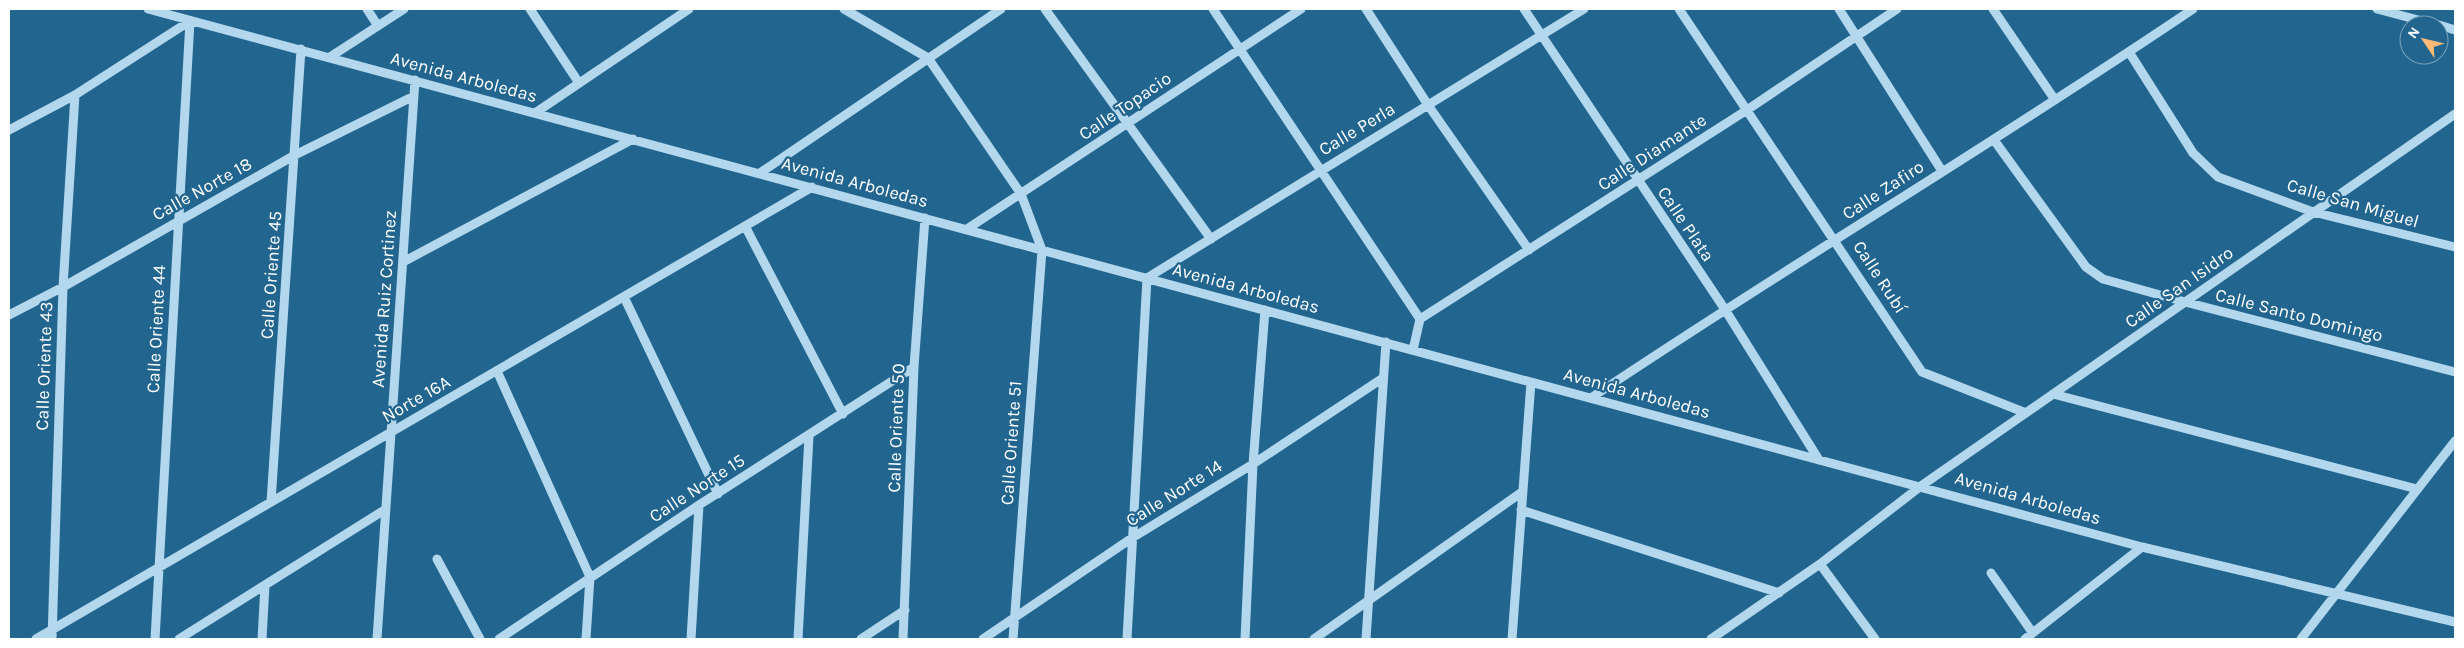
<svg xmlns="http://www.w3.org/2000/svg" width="2464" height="648" font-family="Karla,sans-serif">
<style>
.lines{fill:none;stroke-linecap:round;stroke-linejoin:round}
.minor{stroke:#b3d7ec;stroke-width:9}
.labels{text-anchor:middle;stroke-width:4.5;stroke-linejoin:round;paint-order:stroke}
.street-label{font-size:18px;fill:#fff;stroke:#226690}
</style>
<rect width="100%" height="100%" fill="#226690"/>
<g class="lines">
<path class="minor" d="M148 9 2142 547 2455 622
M367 9 378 26
M530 9 579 83
M844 9 928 58 1021 194 1042 250 1013 639
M1045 9 1211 239
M1213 9 1420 319
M1366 9 1428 105 1529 250
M1524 9 1724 308 1819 460
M1679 9 1922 372 2026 413
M1839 9 1942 171
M1993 9 2055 100
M2377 9 2437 25
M2439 25 2455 30
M2129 52 2193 153 2218 177 2313 212 2455 247
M330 57 404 9
M535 113 689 9
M9 130 75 95 190 21
M1994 140 2086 267 2103 279 2185 302 2455 372
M760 173 1001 9
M745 226 843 414
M967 229 1301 9
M403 262 633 139
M624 297 718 494
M9 315 63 287 295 155 414 96
M1420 319 1747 110 1897 9
M1413 350 1420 319
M497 371 590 577 586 639
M2053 394 2417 489
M1591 398C1789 265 1995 143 2193 9
M271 502 301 49
M1521 510 1779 593
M437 559 480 639
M1820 564 1875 639
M1991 573 2032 632
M36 639 812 187
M52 639 63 287 75 95
M155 639 190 21
M179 639 386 509
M262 639 265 585
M377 639 415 80
M499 639 699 505 914 367
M691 639 699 505
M798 639 809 436
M861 639 905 610
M903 639 914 367 925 218
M983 639 1132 538 1253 464 1383 378
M1127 639 1147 278 1584 9
M1245 639 1253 464 1265 310
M1314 639 1522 492
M1366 639 1386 342
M1512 639 1531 382
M1711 639 1820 564 1921 486 2455 114
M2025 639 2142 547
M2301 639 2455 441"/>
</g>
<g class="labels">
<g class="street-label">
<text transform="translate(464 77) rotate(15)" y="6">Avenida Arboledas</text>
<text transform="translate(1125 106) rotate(-34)" y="6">Calle Topacio</text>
<text transform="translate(1357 129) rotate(-31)" y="6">Calle Perla</text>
<text transform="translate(1652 152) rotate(-33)" y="6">Calle Diamante</text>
<text transform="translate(855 182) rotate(15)" y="6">Avenida Arboledas</text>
<text transform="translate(202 189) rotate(-29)" y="6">Calle Norte 18</text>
<text transform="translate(1883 190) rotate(-33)" y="6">Calle Zafiro</text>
<text transform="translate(2353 203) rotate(16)" y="6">Calle San Miguel</text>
<text transform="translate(1686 224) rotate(56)" y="6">Calle Plata</text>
<text transform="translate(271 275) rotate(-86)" y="6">Calle Oriente 45</text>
<text transform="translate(1880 277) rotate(57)" y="6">Calle Rubí</text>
<text transform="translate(2179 287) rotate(-35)" y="6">Calle San Isidro</text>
<text transform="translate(1246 288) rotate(15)" y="6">Avenida Arboledas</text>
<text transform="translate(384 299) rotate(-86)" y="6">Avenida Ruiz Cortinez</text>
<text transform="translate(2299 315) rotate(14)" y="6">Calle Santo Domingo</text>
<text transform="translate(156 329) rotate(-87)" y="6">Calle Oriente 44</text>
<text transform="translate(44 366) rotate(-88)" y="6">Calle Oriente 43</text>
<text transform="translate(1637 393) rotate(15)" y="6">Avenida Arboledas</text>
<text transform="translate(416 399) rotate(-30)" y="6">Norte 16A</text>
<text transform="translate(896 428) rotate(-88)" y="6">Calle Oriente 50</text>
<text transform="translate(1011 443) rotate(-86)" y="6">Calle Oriente 51</text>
<text transform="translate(697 488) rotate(-33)" y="6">Calle Norte 15</text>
<text transform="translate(1174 493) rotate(-32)" y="6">Calle Norte 14</text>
<text transform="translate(2028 498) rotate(16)" y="6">Avenida Arboledas</text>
</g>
</g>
<rect width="2464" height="648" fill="none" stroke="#ffffff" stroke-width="20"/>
<g transform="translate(2424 40) rotate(305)"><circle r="24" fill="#226690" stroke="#7aa3bc"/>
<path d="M0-4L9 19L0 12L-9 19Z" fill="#f8ba75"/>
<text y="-8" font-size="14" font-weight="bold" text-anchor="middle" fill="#ffffff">N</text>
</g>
</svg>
